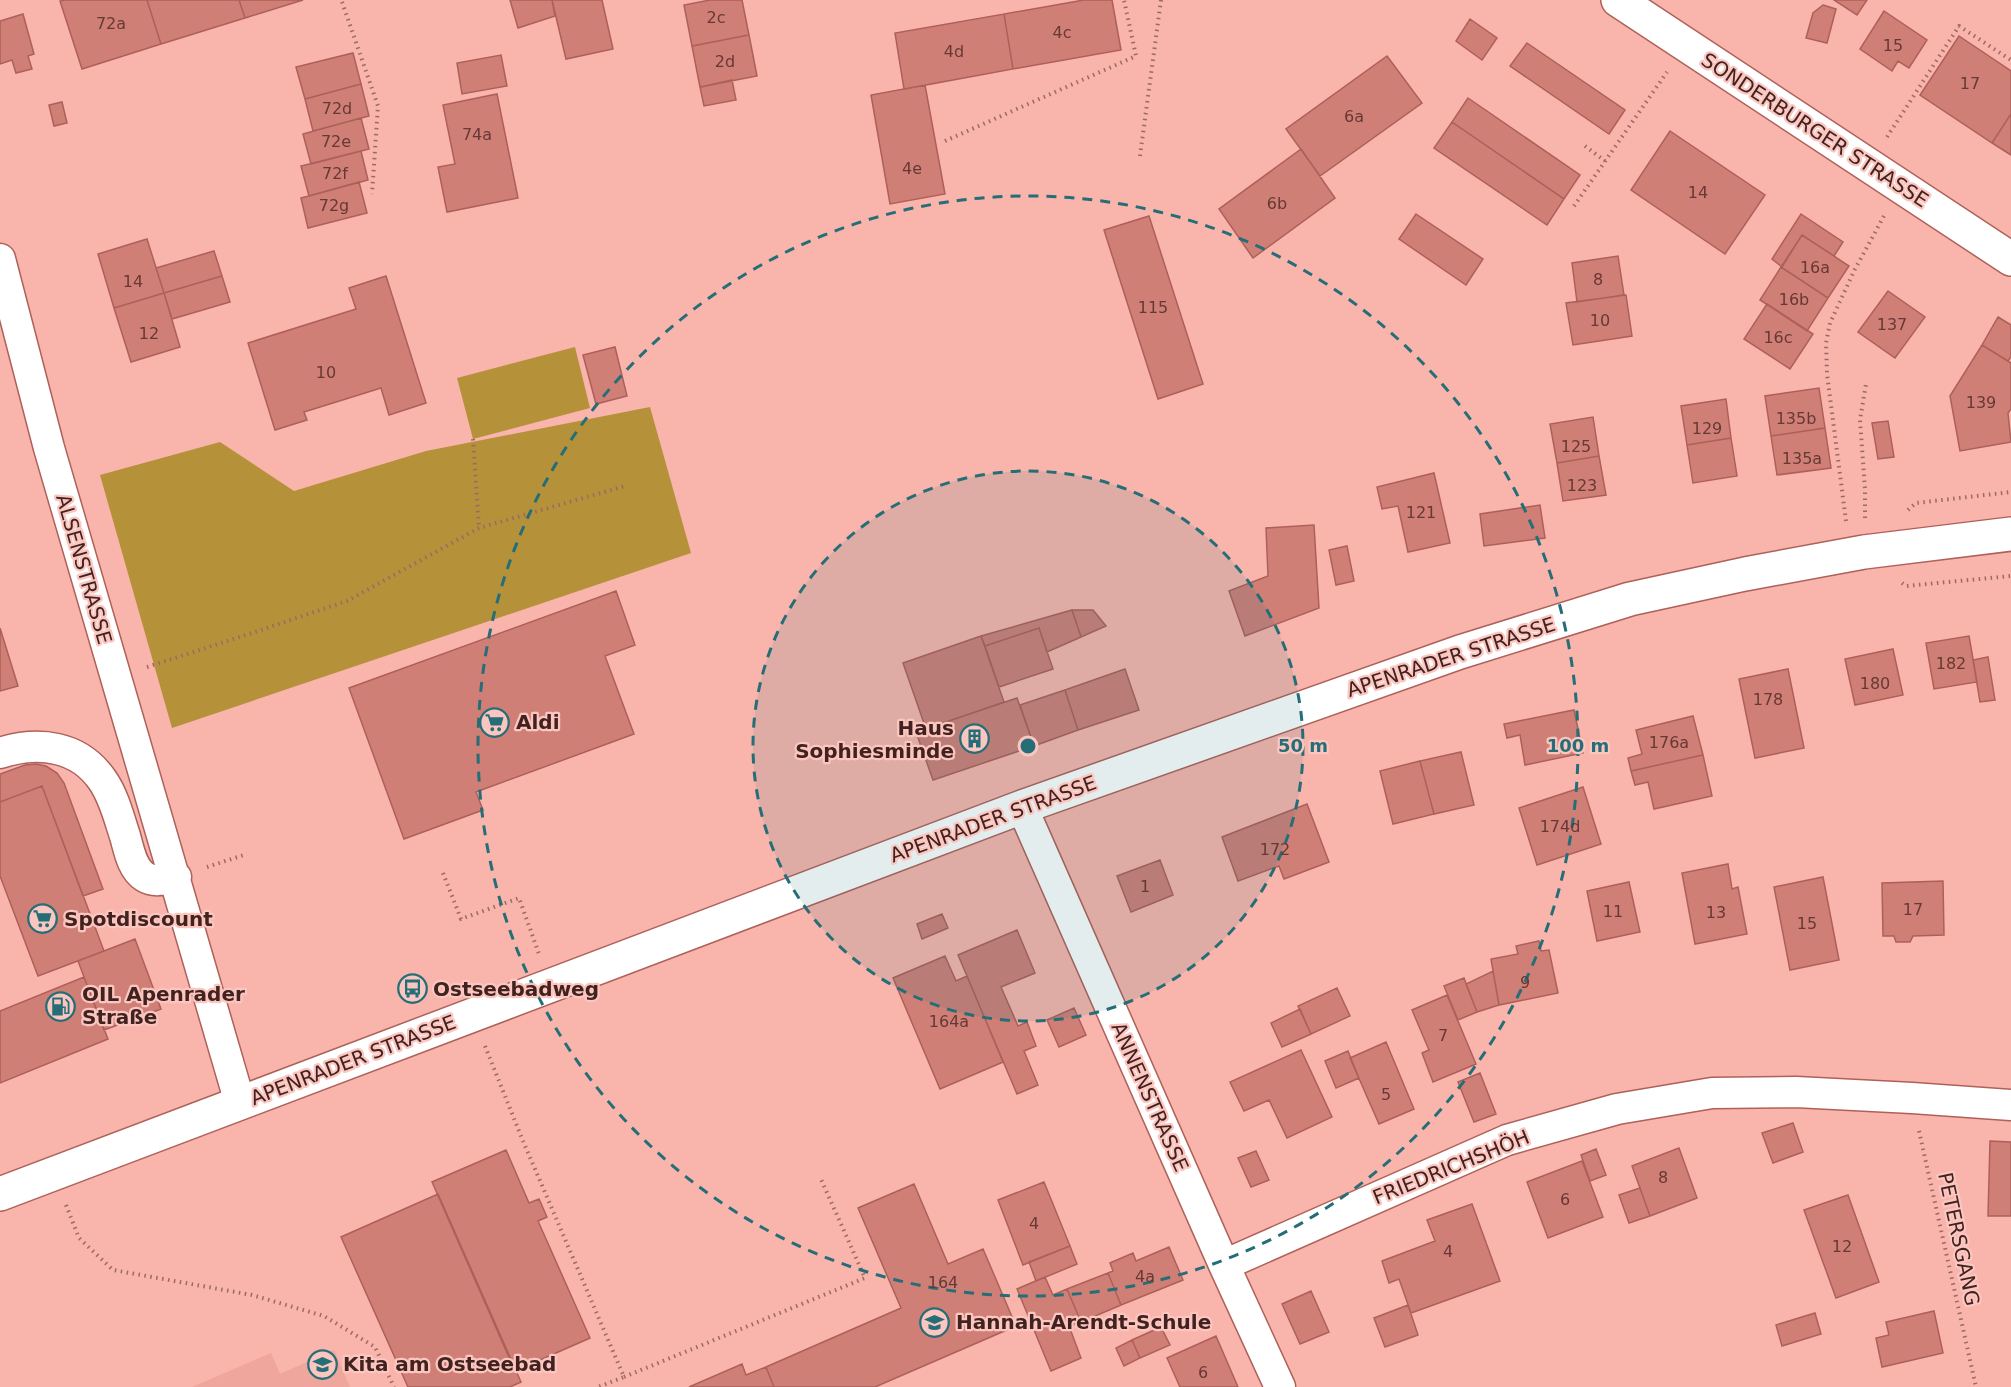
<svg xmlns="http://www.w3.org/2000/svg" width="2011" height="1387" font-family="'DejaVu Sans',sans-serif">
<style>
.built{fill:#eea69d}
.green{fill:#b5913a}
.building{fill:#d07f77;stroke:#ad6059;stroke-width:1.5}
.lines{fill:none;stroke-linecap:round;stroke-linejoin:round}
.minor-casing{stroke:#ae6159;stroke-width:33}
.tertiary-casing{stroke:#ae6159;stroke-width:36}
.secondary-casing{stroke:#ae6159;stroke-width:36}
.path{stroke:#9c6a64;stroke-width:4;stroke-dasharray:1.5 4.5;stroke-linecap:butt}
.minor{stroke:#fff;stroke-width:30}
.tertiary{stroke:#fff;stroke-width:33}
.secondary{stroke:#fff;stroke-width:33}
.ring{fill:none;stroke:#256e77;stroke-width:3;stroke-dasharray:10 8}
.labels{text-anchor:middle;stroke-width:4.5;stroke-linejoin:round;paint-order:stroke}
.number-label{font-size:16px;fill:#663934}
.street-label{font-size:20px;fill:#42221e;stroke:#fbc6c0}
.poi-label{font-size:20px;font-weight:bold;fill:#42221e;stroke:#fbc6c0;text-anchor:start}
.centre{fill:#256e77;stroke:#fbc6c0;stroke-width:3}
.ring-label{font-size:18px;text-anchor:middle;font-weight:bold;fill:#256e77;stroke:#fbc6c0;stroke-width:4.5;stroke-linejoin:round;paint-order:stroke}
</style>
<rect width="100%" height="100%" fill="#f9b4ac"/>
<path class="built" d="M334 1350 350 1387H192L271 1353 280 1374Z"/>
<path class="green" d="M575 347 590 408 473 439 457 378Z
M650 407 691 553 172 728 100 475 220 442 294 491 426 451Z"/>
<path class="building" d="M65 0H147L161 44 82 69 60 1Z
M147 0H239L245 18 161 44Z
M239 0H303L245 18Z
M510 0H552L555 16 518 28Z
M552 0H602L613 49 566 59Z
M710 0H742L749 35 692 46 684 5Z
M1084 0H1112L1121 50 1013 69 1004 14Z
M1834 0H1867L1857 15Z
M1823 5 1836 9 1827 43 1806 38 1813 13Z
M1884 11 1927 40 1909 68 1898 61 1892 71 1860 49Z
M23 14 34 54 28 56 32 69 16 73 12 60 0 64V21Z
M1004 14 1013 69 904 89 895 33Z
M1470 19 1497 38 1482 60 1456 41Z
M749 35 757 76 700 87 692 46Z
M1959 36 2011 71V114L1992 143 1920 95Z
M1527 43 1625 110 1609 134 1510 66Z
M353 53 361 84 305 99 296 67Z
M501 55 507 86 462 94 457 63Z
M1387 56 1422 103 1320 176 1286 129Z
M732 80 736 100 704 106 700 87Z
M361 84 369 116 313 131 305 99Z
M925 85 945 194 890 204 871 95Z
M497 94 518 198 447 212 438 167 455 164 443 105Z
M1468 98 1580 175 1564 199 1452 122Z
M62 102 67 123 54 126 49 105Z
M2011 114V155L1992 143Z
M361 118 369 149 311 164 303 134Z
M1452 122 1564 199 1547 225 1434 148Z
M1670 131 1765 195 1725 254 1631 190Z
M1301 149 1335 198 1253 258 1219 209Z
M361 151 368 180 309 196 301 166Z
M359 182 367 213 308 228 301 198Z
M1416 214 1483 259 1466 285 1399 239Z
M1801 214 1843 242 1834 256 1802 235 1782 267 1772 259Z
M1149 216 1203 384 1158 399 1104 230Z
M1802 235 1849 266 1828 298 1781 267Z
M147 239 164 293 114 308 98 254Z
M214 251 222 276 164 293 156 268Z
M1618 256 1624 295 1577 302 1572 263Z
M1781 267 1828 298 1807 331 1760 300Z
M222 276 230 302 172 319 164 293Z
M386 276 426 403 389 415 381 388 304 412 307 420 275 430 248 343 356 309 349 288Z
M1888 291 1925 317 1895 358 1858 332Z
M164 293 180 347 131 362 114 308Z
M1626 295 1632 336 1573 345 1566 303Z
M1767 304 1813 334 1790 369 1744 339Z
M1998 317 2011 325V357L2008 361 1982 345Z
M1982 345 2011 363V409L2008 413 2011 442 1960 451 1950 396Z
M615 347 627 396 596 404 583 355Z
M1819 388 1825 428 1771 436 1765 396Z
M1726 399 1731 438 1687 445 1681 406Z
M1593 417 1599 456 1557 463 1550 424Z
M1888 421 1894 457 1878 459 1872 423Z
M1825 428 1831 468 1777 475 1771 436Z
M1731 438 1737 476 1693 483 1687 445Z
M1599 456 1606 495 1563 501 1557 463Z
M1434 473 1450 543 1408 552 1398 506 1382 509 1377 487Z
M1540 505 1545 538 1484 546 1480 514Z
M1314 525 1319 608 1245 636 1229 591 1268 576 1266 528Z
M1347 546 1354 581 1336 585 1329 550Z
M616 591 635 645 605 656 634 734 476 792 483 810 404 839 349 688Z
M1072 610H1093L1106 626 1081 637Z
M1072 610 1081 637 1047 652 1039 628 985 646 981 636Z
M0 628 18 686 0 691Z
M1039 628 1053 669 999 687 985 646Z
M981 636 1004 702 926 729 903 663Z
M1969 636 1977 682 1934 689 1926 643Z
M1893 649 1903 695 1855 705 1845 659Z
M1988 657 1995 700 1980 702 1973 660Z
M1125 669 1139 710 1078 730 1065 690Z
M1788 669 1804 748 1755 758 1739 679Z
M1065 690 1078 730 1034 746 1020 705Z
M1017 698 1034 746 933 780 916 732Z
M1574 710 1583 753 1525 765 1520 735 1507 738 1504 724Z
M1693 716 1703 755 1631 771 1628 758 1642 754 1636 730Z
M1461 752 1474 805 1434 814 1420 761Z
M1703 755 1712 796 1654 809 1648 782 1635 785 1631 771Z
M1420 761 1434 814 1393 824 1380 771Z
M36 764 46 766 57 773 64 783 103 889 83 896 42 786 0 802V774L25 765Z
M42 786 104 951 38 976 0 876V802Z
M1583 787 1601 844 1537 865 1519 808Z
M1307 804 1329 862 1284 879 1279 866 1238 881 1222 837Z
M1160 860 1173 895 1131 912 1117 876Z
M1728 864 1732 889 1738 887 1747 934 1695 944 1682 873Z
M1823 877 1839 960 1790 970 1774 887Z
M1943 881 1944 935 1913 936 1910 942H1896L1894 936H1883L1882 883Z
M1629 882 1640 932 1597 941 1587 891Z
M942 914 948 928 922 939 917 924Z
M1017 930 1035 973 1001 987 1018 1026 1027 1022 1036 1046 1024 1051 1038 1085 1017 1094 958 955Z
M135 939 161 1009 104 1030 78 961Z
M1539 941 1541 951 1549 950 1558 993 1499 1005 1491 959 1518 954 1516 946Z
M945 956 956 981 967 976 1003 1062 940 1089 893 978Z
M1493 971 1499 1005 1477 1012 1466 984Z
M84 977 108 1039 0 1083V1011Z
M1464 978 1477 1012 1458 1020 1444 986Z
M1337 988 1350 1016 1311 1034 1298 1006Z
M1447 995 1476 1064 1433 1082 1422 1053 1429 1050 1412 1010Z
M1074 1008 1086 1035 1059 1047 1047 1020Z
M1300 1009 1311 1034 1282 1047 1271 1023Z
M1386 1042 1414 1109 1379 1124 1350 1058Z
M1301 1050 1332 1117 1287 1138 1269 1100 1244 1111 1230 1082Z
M1348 1051 1359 1078 1336 1088 1325 1061Z
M1480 1073 1496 1114 1474 1122 1458 1082Z
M1793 1123 1803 1152 1773 1163 1762 1133Z
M1990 1141 2011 1142V1216H1988Z
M1679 1148 1697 1198 1650 1216 1632 1166Z
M1596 1149 1606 1175 1590 1181 1581 1155Z
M506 1150 529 1203 539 1199 547 1217 538 1221 590 1338 515 1371 432 1182Z
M1256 1151 1269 1180 1251 1187 1238 1158Z
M1582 1161 1603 1217 1548 1238 1527 1182Z
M1044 1182 1070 1246 1023 1265 998 1200Z
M914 1184 948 1264 983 1249 1016 1326 875 1387H774L766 1367 901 1308 858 1208Z
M1640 1188 1650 1216 1629 1223 1619 1195Z
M438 1194 521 1382 510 1387H408L341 1237Z
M1848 1195 1879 1282 1836 1298 1804 1210Z
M1472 1204 1500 1281 1411 1313 1399 1279 1389 1283 1382 1261 1435 1241 1427 1220Z
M1070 1246 1077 1264 1036 1281 1029 1262Z
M1169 1247 1183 1280 1121 1305 1108 1273 1113 1271 1110 1263 1133 1253 1136 1261Z
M1108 1273 1121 1305 1081 1322 1067 1289Z
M1045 1277 1053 1295 1067 1289 1081 1322 1069 1326 1081 1358 1051 1371 1017 1289Z
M1311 1291 1329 1332 1300 1344 1282 1304Z
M1408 1305 1418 1335 1385 1347 1374 1318Z
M1934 1311 1943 1353 1882 1367 1876 1338 1889 1335 1886 1322Z
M1815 1313 1821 1334 1782 1346 1776 1325Z
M1161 1327 1170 1345 1140 1358 1132 1340Z
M1216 1336 1238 1387H1180L1167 1358Z
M1132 1340 1140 1358 1124 1366 1116 1348Z
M742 1364 746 1375 766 1367 774 1387H689Z"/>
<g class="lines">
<defs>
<path id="minor" d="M0 259 49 448 240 1103
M0 753C38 741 79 745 103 781 114 797 119 818 125 836 129 850 132 869 145 877 155 883 165 879 176 877
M1022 807 1224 1265 1280 1387
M1224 1265 1507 1140 1617 1109 1712 1093 1796 1092 1912 1098 2011 1105"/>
<path id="tertiary" d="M1618 0 2011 259"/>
<path id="secondary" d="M0 1194 1022 807 1460 652 1630 599 1745 574 1864 552 2011 534"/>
</defs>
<use href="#minor" class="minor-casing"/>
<use href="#tertiary" class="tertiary-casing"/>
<use href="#secondary" class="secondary-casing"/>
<path class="path" d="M342 2 378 106 372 194
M1887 137 1959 26 2011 60
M945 141 1136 56 1124 0
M1585 146 1605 161
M1140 156 1161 0
M1574 206 1667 72
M473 439 479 528
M1908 510 1916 503 2011 492
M1865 518V489L1860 420 1866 384
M1846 521 1827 374 1826 343 1830 323 1855 269 1884 216
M1902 583 1906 586 2011 576
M147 667 252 633 347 601 479 528 625 486
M207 867 247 854
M443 873 461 919 519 898 539 954
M485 1046 523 1141 624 1377 598 1387
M1919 1131 1976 1387
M66 1205 79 1238 113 1270 252 1295 324 1316 375 1347 394 1387
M624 1377 865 1278 820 1177"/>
<use href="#minor" class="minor"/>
<use href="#tertiary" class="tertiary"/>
<use href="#secondary" class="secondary"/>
</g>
<circle cx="1028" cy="746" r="275" fill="#256e77" fill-opacity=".12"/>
<g class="ring">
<circle cx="1028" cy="746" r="275"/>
<circle cx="1028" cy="746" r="550"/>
</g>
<defs>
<symbol id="supermarket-ring" viewBox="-11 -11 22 22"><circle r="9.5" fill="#fbc6c0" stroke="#256e77" stroke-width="1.5"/><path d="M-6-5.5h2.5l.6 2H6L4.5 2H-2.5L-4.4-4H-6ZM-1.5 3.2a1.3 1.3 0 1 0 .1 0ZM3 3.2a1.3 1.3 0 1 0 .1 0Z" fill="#256e77"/></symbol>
<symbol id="building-ring" viewBox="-11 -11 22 22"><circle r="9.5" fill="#fbc6c0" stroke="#256e77" stroke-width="1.5"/><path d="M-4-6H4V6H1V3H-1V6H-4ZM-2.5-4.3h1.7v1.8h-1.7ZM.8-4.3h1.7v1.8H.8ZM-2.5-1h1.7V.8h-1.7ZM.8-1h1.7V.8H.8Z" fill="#256e77"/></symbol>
<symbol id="bus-ring" viewBox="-11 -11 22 22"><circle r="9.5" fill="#fbc6c0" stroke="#256e77" stroke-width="1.5"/><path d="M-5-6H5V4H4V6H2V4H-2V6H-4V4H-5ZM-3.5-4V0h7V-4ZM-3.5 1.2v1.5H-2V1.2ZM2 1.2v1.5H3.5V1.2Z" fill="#256e77"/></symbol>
<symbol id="fuel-ring" viewBox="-11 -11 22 22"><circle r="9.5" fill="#fbc6c0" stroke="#256e77" stroke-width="1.5"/><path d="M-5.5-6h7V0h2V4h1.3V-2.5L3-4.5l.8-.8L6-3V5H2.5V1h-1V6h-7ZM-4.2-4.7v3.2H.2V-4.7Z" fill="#256e77"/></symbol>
<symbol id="school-ring" viewBox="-11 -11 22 22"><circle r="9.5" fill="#fbc6c0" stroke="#256e77" stroke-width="1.5"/><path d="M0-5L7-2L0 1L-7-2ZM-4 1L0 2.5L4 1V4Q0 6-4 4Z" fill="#256e77"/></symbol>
</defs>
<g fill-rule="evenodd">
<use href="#supermarket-ring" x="478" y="706" width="33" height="33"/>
<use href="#building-ring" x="958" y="722" width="33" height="33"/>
<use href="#supermarket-ring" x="26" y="902" width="33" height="33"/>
<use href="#bus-ring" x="396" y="972" width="33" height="33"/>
<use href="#fuel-ring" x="44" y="990" width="33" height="33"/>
<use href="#school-ring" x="918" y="1306" width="33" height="33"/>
<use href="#school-ring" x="306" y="1348" width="33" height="33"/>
</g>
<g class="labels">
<g class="number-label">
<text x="716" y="23">2c</text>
<text x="111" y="29">72a</text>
<text x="1062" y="38">4c</text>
<text x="1893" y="51">15</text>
<text x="954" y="57">4d</text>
<text x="725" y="67">2d</text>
<text x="1970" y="89">17</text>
<text x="337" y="114">72d</text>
<text x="1354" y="122">6a</text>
<text x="477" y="140">74a</text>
<text x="336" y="147">72e</text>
<text x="912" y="174">4e</text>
<text x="335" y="179">72f</text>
<text x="1698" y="198">14</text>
<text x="1277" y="209">6b</text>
<text x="334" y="211">72g</text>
<text x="1815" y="273">16a</text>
<text x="1598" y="285">8</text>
<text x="133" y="287">14</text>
<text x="1794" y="305">16b</text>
<text x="1153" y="313">115</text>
<text x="1600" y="326">10</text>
<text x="1892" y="330">137</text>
<text x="149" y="339">12</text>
<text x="1778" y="343">16c</text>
<text x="326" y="378">10</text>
<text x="1981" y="408">139</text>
<text x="1796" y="424">135b</text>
<text x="1707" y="434">129</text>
<text x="1576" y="452">125</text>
<text x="1802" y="464">135a</text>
<text x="1582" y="491">123</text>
<text x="1421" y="518">121</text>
<text x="1951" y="669">182</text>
<text x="1875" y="689">180</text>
<text x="1768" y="705">178</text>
<text x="1669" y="748">176a</text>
<text x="1560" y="832">174d</text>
<text x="1275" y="855">172</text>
<text x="1145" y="892">1</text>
<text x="1913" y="915">17</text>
<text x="1613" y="917">11</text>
<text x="1716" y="918">13</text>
<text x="1807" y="929">15</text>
<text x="1525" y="988">9</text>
<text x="949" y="1027">164a</text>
<text x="1443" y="1041">7</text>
<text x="1386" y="1100">5</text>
<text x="1663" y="1183">8</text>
<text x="1565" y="1205">6</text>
<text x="1034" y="1229">4</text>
<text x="1842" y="1252">12</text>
<text x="1448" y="1257">4</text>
<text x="1145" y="1282">4a</text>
<text x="943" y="1288">164</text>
<text x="1203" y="1378">6</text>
</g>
<g class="street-label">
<text transform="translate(1815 130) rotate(33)" y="7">SONDERBURGER STRASSE</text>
<text transform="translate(84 569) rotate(74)" y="7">ALSENSTRASSE</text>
<text transform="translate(1451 657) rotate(-18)" y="7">APENRADER STRASSE</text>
<text transform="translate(993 819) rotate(-20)" y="7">APENRADER STRASSE</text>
<text transform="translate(353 1060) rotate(-21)" y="7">APENRADER STRASSE</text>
<text transform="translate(1150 1097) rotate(66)" y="7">ANNENSTRASSE</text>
<text transform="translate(1451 1167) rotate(-22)" y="7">FRIEDRICHSHÖH</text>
<text transform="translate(1959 1239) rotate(78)" y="7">PETERSGANG</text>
</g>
<g class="poi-label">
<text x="516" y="729">Aldi</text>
<text x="954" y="735" text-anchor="end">Haus<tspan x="954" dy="23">Sophiesminde</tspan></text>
<text x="64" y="926">Spotdiscount</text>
<text x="433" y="996">Ostseebadweg</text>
<text x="82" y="1001">OIL Apenrader<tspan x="82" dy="23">Straße</tspan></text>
<text x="956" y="1329">Hannah-Arendt-Schule</text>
<text x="343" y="1371">Kita am Ostseebad</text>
</g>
</g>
<circle cx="1028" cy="746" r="9" class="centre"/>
<g class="ring-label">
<text x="1303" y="752">50 m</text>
<text x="1578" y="752">100 m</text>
</g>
</svg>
